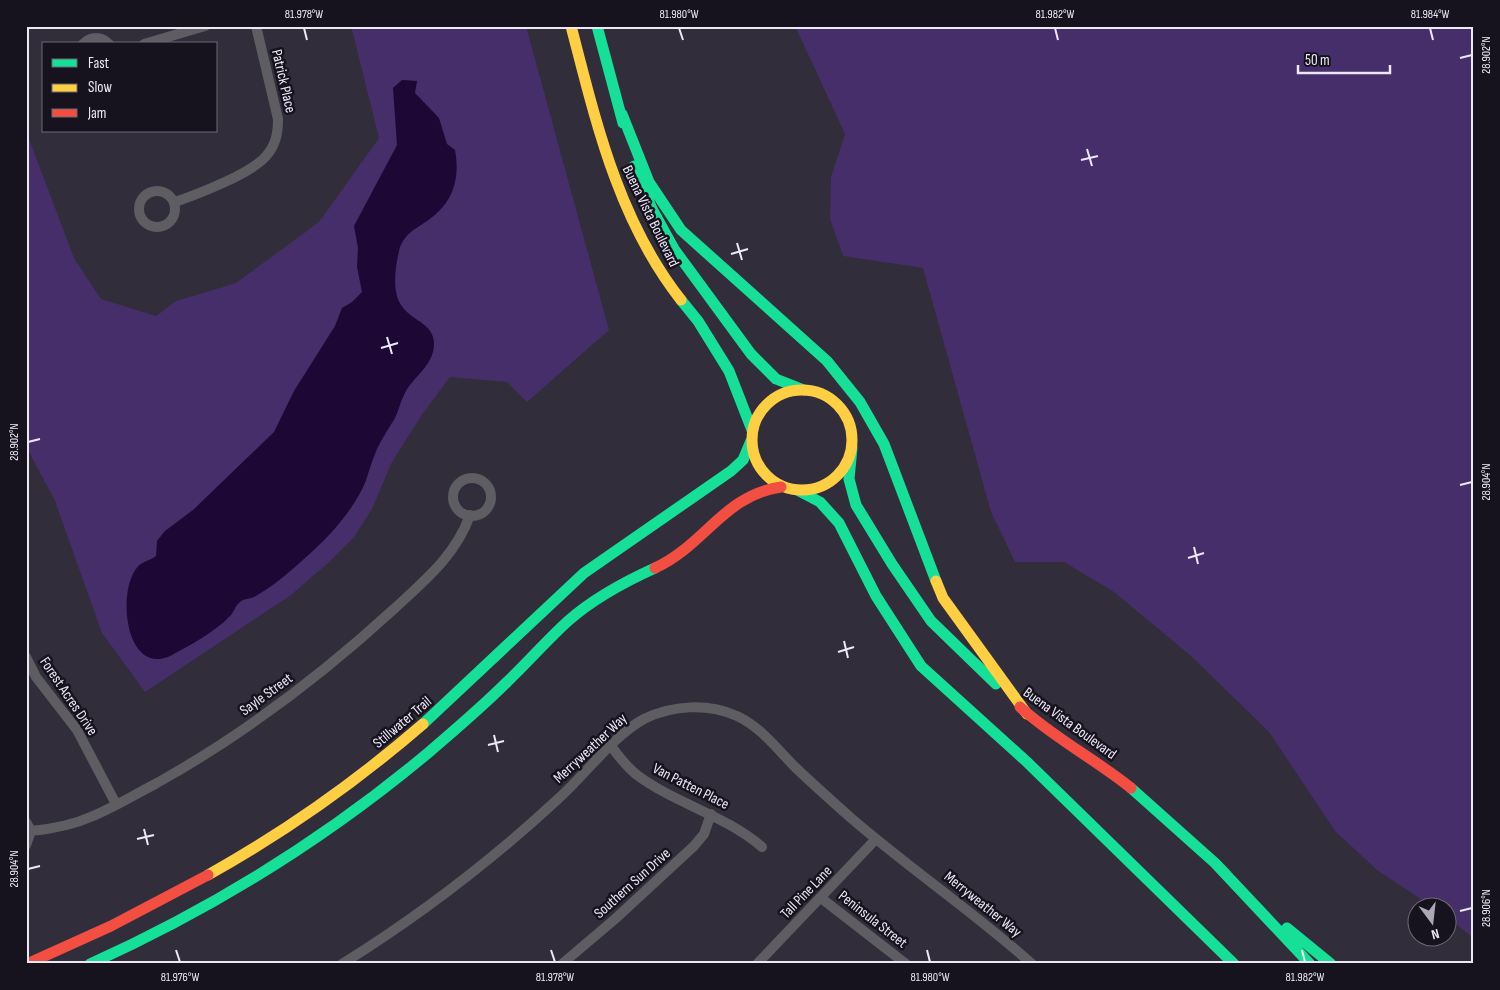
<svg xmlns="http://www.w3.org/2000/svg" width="1500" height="990" font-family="'Sofia Sans Condensed',sans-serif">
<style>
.green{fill:#452e69}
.water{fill:#1c0735}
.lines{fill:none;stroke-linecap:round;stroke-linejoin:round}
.street{stroke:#5e5d62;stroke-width:10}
.fast{stroke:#16e098;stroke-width:11}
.slow{stroke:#ffcf43;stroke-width:11}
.jam{stroke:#f24e42;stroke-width:11}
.ticks{fill:none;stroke:#ede8f8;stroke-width:2}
.labels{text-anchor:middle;stroke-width:5;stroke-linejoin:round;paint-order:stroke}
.street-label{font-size:15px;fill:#ede8f8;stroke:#17131e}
.neatline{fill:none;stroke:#ede8f8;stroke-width:2}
.ticks-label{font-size:12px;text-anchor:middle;fill:#ede8f8}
</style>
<rect width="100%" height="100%" fill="#312d3a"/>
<path class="green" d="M351 26H526L609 330 527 402 507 382 450 377 421 416 391 464 372 509 354 537 328 563 291 595 145 692 102 633 55 501 26 446V131L74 258 101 299 156 316 176 301 236 283 319 222 379 138Z
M795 26H1474V942L1470 935 1448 918V908L1433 907 1377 870 1335 831 1269 732 1191 656 1114 592 1064 562H1015L991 512 923 268 843 256 830 219 831 177 845 134Z"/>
<path class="water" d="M402 80 417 81 415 93 439 118 447 144 455 150C460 177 454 201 431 218 417 229 404 232 399 251 395 269 391 295 404 309 414 321 435 325 434 345 433 367 412 377 404 395 400 402 399 410 395 418 389 428 382 438 377 449 372 460 369 472 365 483 352 512 329 537 305 558 290 572 272 587 254 597 249 599 242 599 239 603 235 606 234 612 230 616 215 632 189 646 170 656 126 676 117 594 136 569 140 562 149 561 156 556L157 541 165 531 193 510 274 432 294 391 335 326 342 308 352 302 362 292 357 267 358 248 354 226 397 145 393 88Z"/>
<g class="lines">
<path class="street" d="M83 44C91 36 101 36 109 44
M144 44 205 26
M139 209a18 18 0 1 1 36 0a18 18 0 1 1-36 0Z
M175 202C198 194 253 173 267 155 276 144 278 133 278 119L256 26
M453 497a19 19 0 1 1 38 0a19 19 0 1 1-38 0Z
M26 657 36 677 77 730 116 804
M611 746C619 757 627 767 637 775 676 804 725 815 762 847
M26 822 31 831 26 845
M31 831C52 829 73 825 93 816 115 807 136 794 157 783 243 735 322 675 395 608 425 580 456 555 470 515
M821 898 906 964
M342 964C419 916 491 861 558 799 584 776 614 735 644 719 672 705 708 703 737 716 761 727 778 750 796 768 814 785 833 802 851 818 910 869 974 912 1032 964
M562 964 615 919 694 846 704 834 711 814
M757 964 876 839"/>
<path class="fast" d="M597 26 623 123
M622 114 649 182 681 230 827 361 860 402 884 444 936 581
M634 166 652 209 674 249 751 354 776 379 804 390
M681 300 698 321 729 371 752 430
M852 448 849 479 856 505 892 564 931 621 996 684
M799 491 820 502 839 523 876 596 921 666 1027 762 1234 964
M423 724 584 573 731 471 743 460 751 441
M1131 788 1215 863 1310 964
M1287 928 1331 964
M90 964C212 909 325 839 428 753 455 730 482 707 507 682 528 662 547 640 568 621 594 598 624 582 655 568"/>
<path class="slow" d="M571 26C596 122 618 220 681 300
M752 440a50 50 0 1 1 100 0a50 50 0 1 1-100 0Z
M936 581 943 598 1027 714
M208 875C285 832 356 782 423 724"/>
<path class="jam" d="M655 568C705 545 724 495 781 487
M1020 707C1054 738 1095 759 1131 788
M27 964 111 926 208 875"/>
</g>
<path class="ticks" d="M304 28 307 40M679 28 683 40M1055 28 1058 40M1430 28 1433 40M1460 58 1472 55M1087 149 1092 166M1081 160 1098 156M737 243 742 260M731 254 748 249M387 337 392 354M381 348 398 343M28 442 40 439M1460 485 1472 482M1194 547 1198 564M1188 558 1204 553M844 641 848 658M838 652 854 647M494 735 498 752M488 745 504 741M144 829 148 845M137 839 154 835M28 869 40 866M1460 911 1472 908M176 950 180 962M551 950 555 962M927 950 930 962M1302 950 1305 962"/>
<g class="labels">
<g class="street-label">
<text transform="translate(284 81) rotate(77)" y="5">Patrick Place</text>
<text transform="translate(651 216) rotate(64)" y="5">Buena Vista Boulevard</text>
<text transform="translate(266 694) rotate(-36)" y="5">Sayle Street</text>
<text transform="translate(69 696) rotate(56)" y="5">Forest Acres Drive</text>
<text transform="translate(402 722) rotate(-40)" y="5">Stillwater Trail</text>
<text transform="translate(1070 723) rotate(36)" y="5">Buena Vista Boulevard</text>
<text transform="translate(590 748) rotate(-43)" y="5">Merryweather Way</text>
<text transform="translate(691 786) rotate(27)" y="5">Van Patten Place</text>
<text transform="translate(632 883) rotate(-42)" y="5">Southern Sun Drive</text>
<text transform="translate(806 892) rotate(-46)" y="5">Tall Pine Lane</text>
<text transform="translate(983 904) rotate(39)" y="5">Merryweather Way</text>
<text transform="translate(873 919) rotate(38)" y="5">Peninsula Street</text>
</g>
</g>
<rect width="1500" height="990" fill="none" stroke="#17131e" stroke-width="55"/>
<rect x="42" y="42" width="175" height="90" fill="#17131e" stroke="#6d6875"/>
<rect x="52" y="59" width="25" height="8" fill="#16e098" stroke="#6d6875"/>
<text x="88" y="68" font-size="15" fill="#ede8f8">Fast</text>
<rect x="52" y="84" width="25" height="8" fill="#ffcf43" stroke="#6d6875"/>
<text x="88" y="92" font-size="15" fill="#ede8f8">Slow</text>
<rect x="52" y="109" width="25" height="8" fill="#f24e42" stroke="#6d6875"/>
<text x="88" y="118" font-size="15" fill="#ede8f8">Jam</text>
<g transform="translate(1432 922) rotate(165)"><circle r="24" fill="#17131e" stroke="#6d6875"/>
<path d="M0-4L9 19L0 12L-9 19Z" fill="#aba7b6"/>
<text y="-8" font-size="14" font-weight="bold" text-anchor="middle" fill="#ede8f8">N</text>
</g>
<path d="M1298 65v8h92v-8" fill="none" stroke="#ede8f8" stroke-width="2.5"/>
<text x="1305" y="65" font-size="15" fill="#ede8f8" stroke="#17131e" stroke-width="4" paint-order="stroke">50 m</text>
<rect x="28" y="28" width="1444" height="934" class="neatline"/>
<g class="ticks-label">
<text x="304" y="18">81.978°W</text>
<text x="679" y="18">81.980°W</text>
<text x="1055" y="18">81.982°W</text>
<text x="1430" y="18">81.984°W</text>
<text transform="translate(1486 55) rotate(-90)" y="4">28.902°N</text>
<text transform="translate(14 442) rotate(-90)" y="4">28.902°N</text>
<text transform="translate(1486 482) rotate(-90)" y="4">28.904°N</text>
<text transform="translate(14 869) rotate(-90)" y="4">28.904°N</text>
<text transform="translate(1486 908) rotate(-90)" y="4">28.906°N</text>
<text x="180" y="981">81.976°W</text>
<text x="555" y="981">81.978°W</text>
<text x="930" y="981">81.980°W</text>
<text x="1305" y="981">81.982°W</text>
</g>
</svg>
